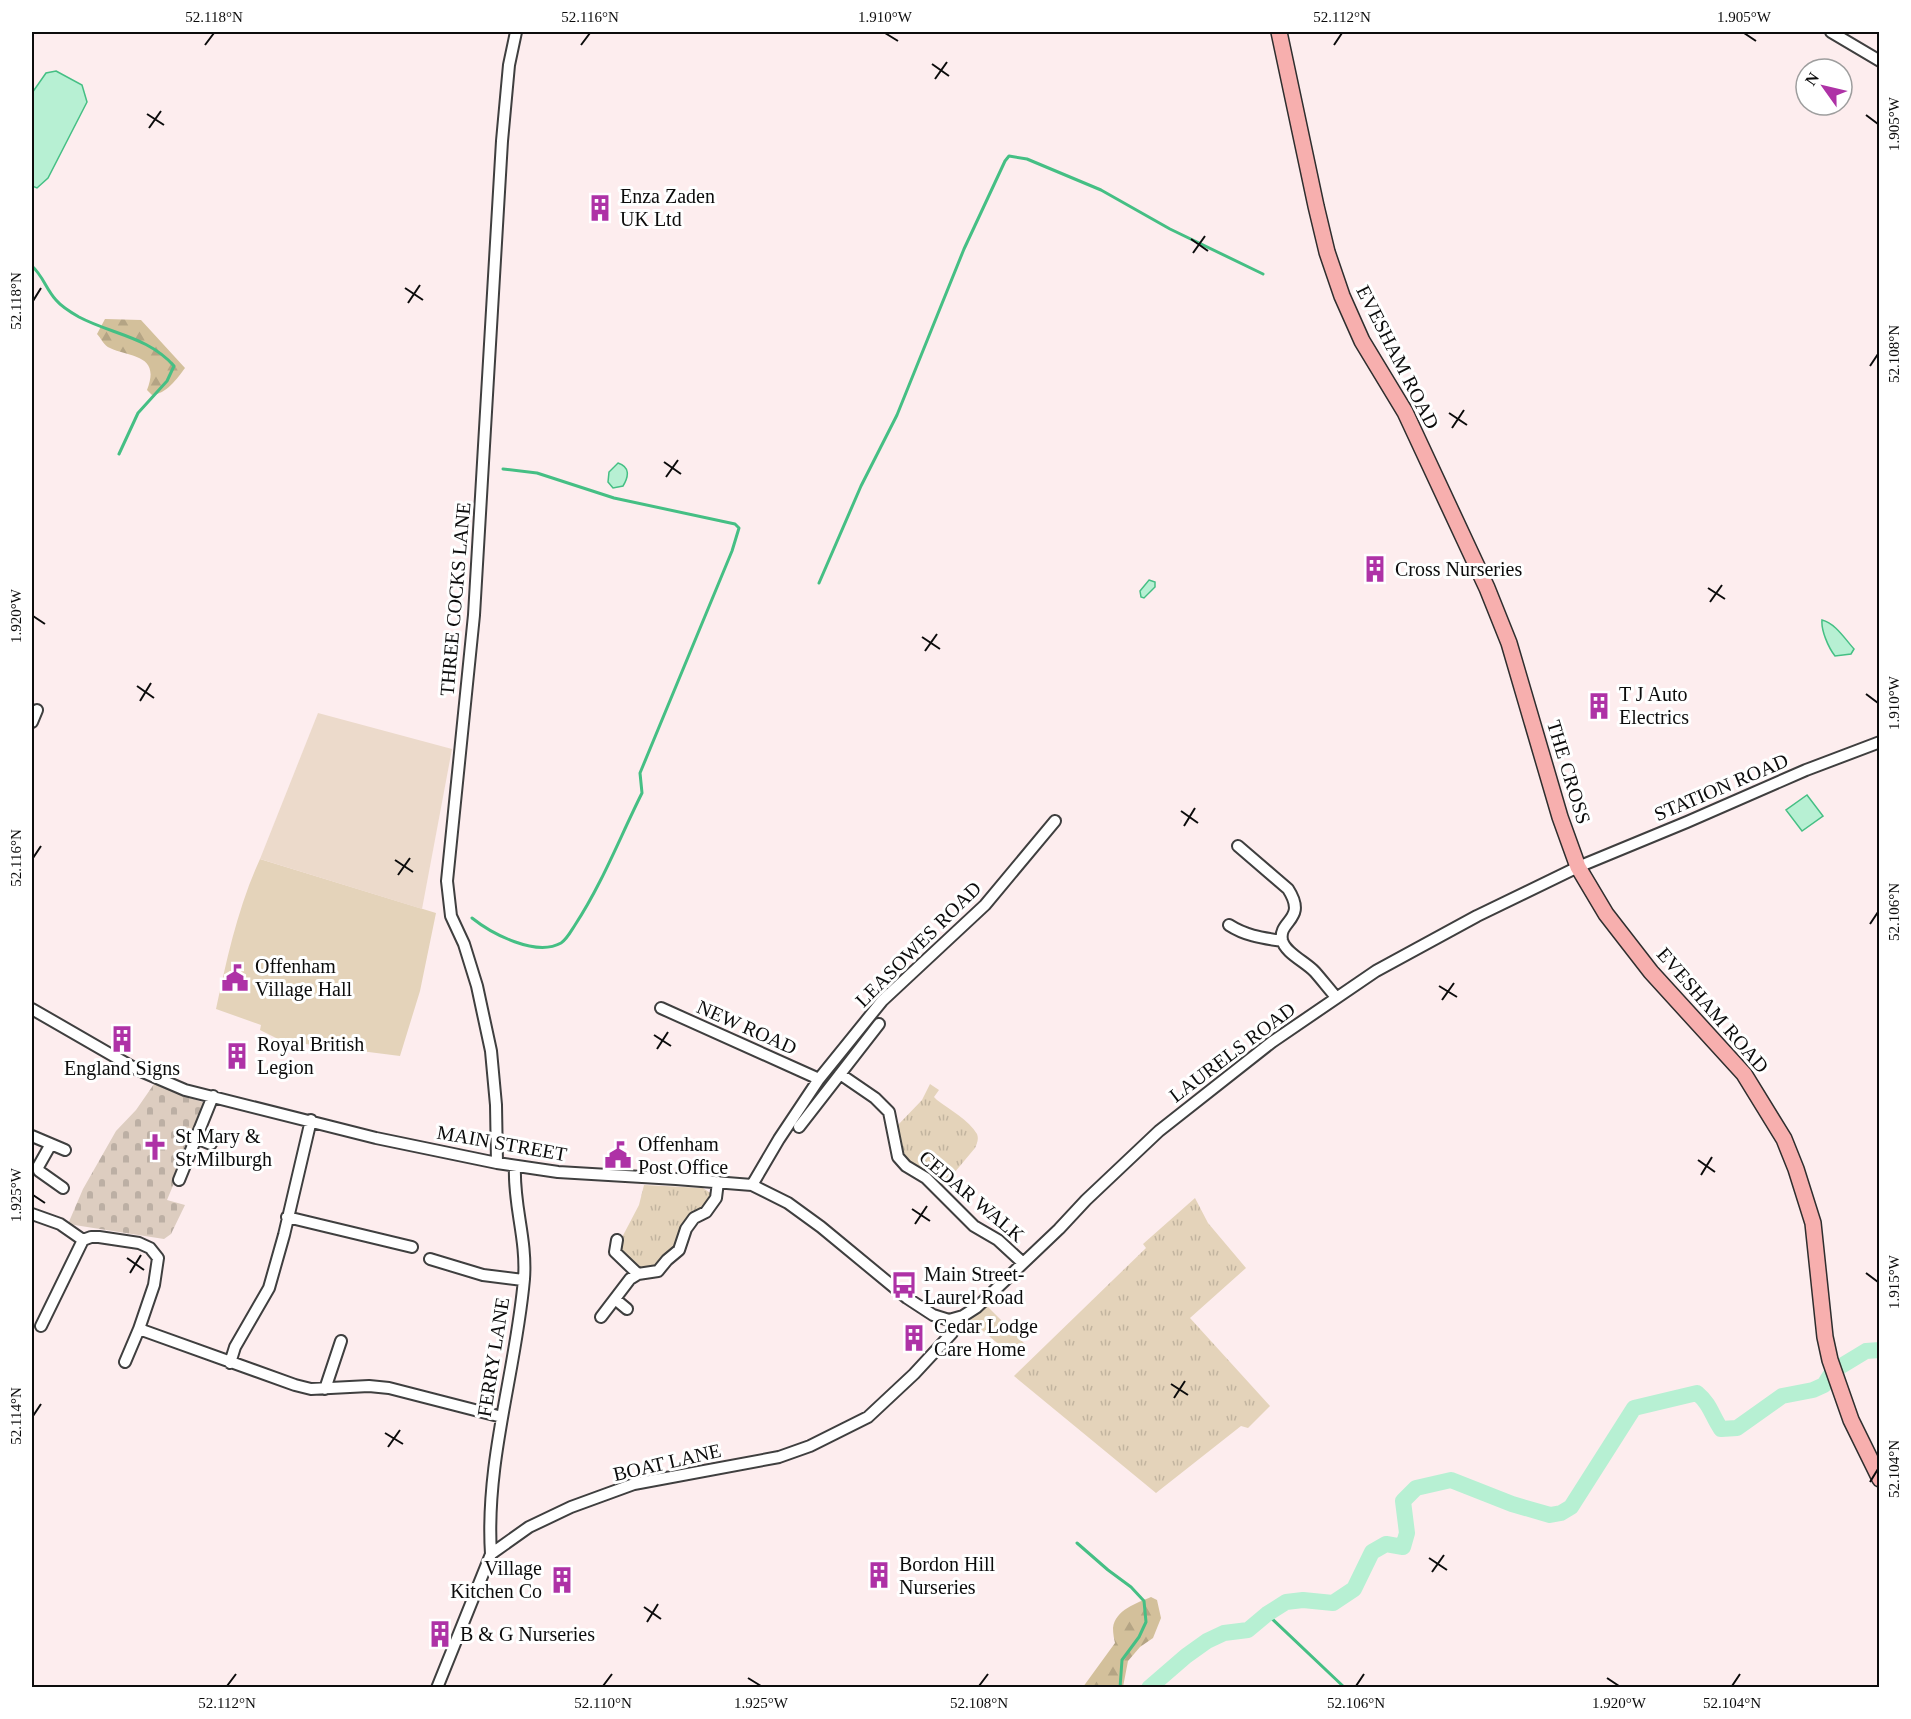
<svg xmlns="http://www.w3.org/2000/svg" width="1911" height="1719" font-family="'Times New Roman',serif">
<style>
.grass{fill:url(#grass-tufts)}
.forest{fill:url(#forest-firs)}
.cemetery{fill:url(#cemetery-stones)}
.park{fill:#e4d3ba}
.pitch{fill:#ecdacb}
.water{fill:#b7f0d3;stroke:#45bf84;stroke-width:1.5}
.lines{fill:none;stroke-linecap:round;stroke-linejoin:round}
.stream{stroke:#45bf84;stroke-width:3}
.river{stroke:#b7f0d3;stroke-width:16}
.street-casing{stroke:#3f3f3f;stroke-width:14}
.secondary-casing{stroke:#2e2e2e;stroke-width:18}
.street{stroke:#fff;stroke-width:10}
.secondary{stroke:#f7afae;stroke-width:15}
.ticks{fill:none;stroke:#0c0c0c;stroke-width:2}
.labels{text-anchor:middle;stroke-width:6;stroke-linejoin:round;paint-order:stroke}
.poi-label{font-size:20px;fill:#0c0c0c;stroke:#fff;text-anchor:start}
.street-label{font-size:20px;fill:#0c0c0c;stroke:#fff}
.neatline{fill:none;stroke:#0c0c0c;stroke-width:2}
.ticks-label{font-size:15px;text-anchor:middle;fill:#0c0c0c}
</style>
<defs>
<pattern id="grass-tufts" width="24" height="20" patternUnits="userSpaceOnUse" patternTransform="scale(1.5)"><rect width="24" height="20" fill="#e4d3ba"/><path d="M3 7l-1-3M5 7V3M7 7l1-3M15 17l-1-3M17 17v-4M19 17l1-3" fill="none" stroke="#c2b49f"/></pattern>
<pattern id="forest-firs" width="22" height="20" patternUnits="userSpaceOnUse" patternTransform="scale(1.5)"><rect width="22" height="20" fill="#d3c09b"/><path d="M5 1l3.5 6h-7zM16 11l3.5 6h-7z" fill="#b4a484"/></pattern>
<pattern id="cemetery-stones" width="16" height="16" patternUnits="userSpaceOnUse" patternTransform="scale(1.5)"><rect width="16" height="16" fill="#ddcdc0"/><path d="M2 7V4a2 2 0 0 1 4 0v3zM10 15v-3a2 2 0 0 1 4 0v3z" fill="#bcafa4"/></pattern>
</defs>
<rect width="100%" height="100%" fill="#fdedee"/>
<path class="grass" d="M930 1084 939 1090 934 1097 937 1100C950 1110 969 1120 977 1134 979 1139 977 1144 975 1148L944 1185H940L909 1164 901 1153 897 1126 922 1100Z
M644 1185 703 1188 712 1194V1197L680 1241 657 1267 639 1269 621 1253 618 1245 639 1205Z
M1195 1198 1208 1223 1246 1268 1190 1318 1270 1406 1248 1428 1241 1426 1156 1493 1014 1376 1146 1248 1143 1244Z"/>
<path class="forest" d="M105 319 141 320 185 368C177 379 166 394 152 395L147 390C161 354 131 358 110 348 104 346 101 338 97 334Z
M1151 1597 1157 1600 1161 1618 1153 1638 1140 1647 1128 1661 1123 1687H1083L1115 1643C1114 1639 1113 1633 1113 1628 1115 1610 1137 1603 1151 1597Z"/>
<path class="cemetery" d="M154 1084 207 1104 167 1200 185 1205 171 1234 164 1239 68 1224 83 1189 116 1131 136 1110Z"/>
<path class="park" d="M260 859 436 913 420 991 400 1056 282 1041 260 1030 261 1025 216 1009C227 958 238 907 260 859Z
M986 1305 1027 1346 1015 1358 970 1320Z"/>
<path class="pitch" d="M318 713 452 749 422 909 260 859Z"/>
<path class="water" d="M56 71 82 85 87 102 48 178 37 188 32 186V93L46 73Z
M618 463C630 467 629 476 623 486L613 488 608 482 609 472Z
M1149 580 1155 582V587L1144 598 1141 597 1140 591Z
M1822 620C1835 623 1845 639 1854 649L1851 654 1835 656C1828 647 1821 630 1822 620Z
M1807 795 1823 816 1802 831 1786 810Z"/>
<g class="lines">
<path class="stream" d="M32 266C43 276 46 289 56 300 61 306 72 313 79 317 111 334 149 337 174 366L167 381 138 413 119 454
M819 583 861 486 897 415 964 249 1005 161 1009 156 1027 159 1101 190 1170 229 1263 274
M472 918C492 934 536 957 561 943 567 939 571 931 575 925 602 884 620 837 642 793L640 773 732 551 739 528 735 524 614 498 537 473 503 469
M1077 1543 1108 1570 1131 1587 1144 1601 1146 1622 1139 1637 1122 1660 1120 1688
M1267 1614 1345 1688"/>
<path class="river" d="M1149 1688 1186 1656 1207 1641 1224 1633 1248 1630 1267 1614 1286 1602 1303 1600 1333 1603 1354 1589 1372 1552 1386 1544 1403 1547 1407 1533 1403 1501 1416 1488 1451 1480 1512 1504 1550 1515 1561 1513 1571 1507 1634 1408 1697 1393C1711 1405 1711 1414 1721 1429L1737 1428 1782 1396 1813 1390 1824 1385 1833 1371 1866 1351 1880 1350"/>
<defs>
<path id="street" d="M1831 32 1880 61
M32 722 37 710
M1238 846 1288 889C1308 920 1278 920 1282 940 1285 953 1306 962 1315 972 1322 980 1329 989 1336 997
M1229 925C1246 936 1263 938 1282 941
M661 1008 819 1079
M32 1009 136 1069 185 1090 376 1138 497 1163 558 1172 676 1179 752 1185 788 1203 821 1227 907 1298 933 1315 949 1320 963 1316 977 1307 1059 1229 1086 1200 1159 1131 1272 1042 1376 971 1477 916 1578 867 1687 822 1806 770 1880 742
M840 1074 875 1098 889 1112 898 1157 906 1166 926 1178 974 1226 998 1240 1023 1263
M799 1127 879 1024
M32 1136 65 1150
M196 1138 211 1144
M51 1144 38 1167 39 1171 63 1188
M497 1163 496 1105 491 1051 477 986 464 944 451 916 447 881 474 615 502 141 509 65 516 32
M179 1180 213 1096
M752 1185 779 1139 819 1079 882 1001 985 905 1055 821
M32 1214 60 1224 83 1240
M287 1217 412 1247
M617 1240 615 1252 638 1274
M430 1259 483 1275 523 1280
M615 1299 627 1309
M601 1317 630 1279 638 1274 658 1271 667 1260 679 1250 686 1229 694 1218 706 1212 716 1198 718 1182
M41 1326 83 1240 91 1237H99L139 1243 150 1248 158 1258 154 1285 139 1329 295 1385 311 1389 369 1386 389 1388 502 1417
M125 1362 139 1329
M230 1363 235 1347 269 1288 284 1235 311 1120
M325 1389 341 1341
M491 1554C485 1461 516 1371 524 1279 527 1238 513 1205 515 1166
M437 1688 491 1554 529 1527 571 1507 634 1484 779 1457 810 1446 868 1417 914 1374 952 1333 953 1326 949 1320"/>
<path id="secondary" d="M1279 32 1316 206 1327 252 1342 296 1362 341 1405 412 1487 588 1509 643 1560 817 1578 867 1606 914 1651 972 1744 1074 1784 1139 1796 1169 1813 1223 1825 1337 1830 1360 1851 1420 1880 1479"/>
</defs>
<use href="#street" class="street-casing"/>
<use href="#secondary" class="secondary-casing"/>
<use href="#street" class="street"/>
<use href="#secondary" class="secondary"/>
</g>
<path class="ticks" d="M885 33 898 41M1744 33 1756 41M205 45 214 33M581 45 590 33M1334 45 1342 33M932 64 949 76M935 79 947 62M147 114 164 125M1866 115 1878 124M149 128 161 111M1191 239 1208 251M1193 253 1205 236M405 288 423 300M33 301 41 288M408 303 420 285M1870 366 1878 354M1449 413 1467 425M1452 428 1464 410M664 462 681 474M666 477 678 460M1708 588 1725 599M1710 602 1722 585M33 616 45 624M922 637 940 649M925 651 937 634M137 686 154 698M1866 694 1878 703M140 701 151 683M1181 811 1198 823M1184 826 1195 808M33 858 41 846M395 860 413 872M398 875 410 858M1870 924 1878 912M1439 986 1457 997M1442 1000 1454 983M654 1035 671 1046M657 1049 668 1032M1698 1160 1715 1172M1701 1175 1712 1157M33 1195 45 1203M912 1209 930 1221M915 1224 927 1206M127 1258 144 1270M130 1273 141 1255M1866 1273 1878 1282M1171 1384 1188 1395M1174 1398 1185 1381M33 1416 41 1404M385 1433 403 1444M388 1447 400 1430M1870 1482 1878 1469M1429 1558 1447 1570M1432 1572 1444 1555M644 1607 661 1619M647 1622 658 1604M748 1678 761 1686M1607 1678 1619 1686M227 1686 236 1674M603 1686 612 1674M979 1686 988 1674M1356 1686 1364 1674M1732 1686 1740 1674"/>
<defs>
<symbol id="building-bare" viewBox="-9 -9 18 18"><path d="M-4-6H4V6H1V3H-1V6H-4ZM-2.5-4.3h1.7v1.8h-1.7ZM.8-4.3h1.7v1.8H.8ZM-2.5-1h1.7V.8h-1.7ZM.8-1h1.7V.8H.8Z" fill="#ae32a6" stroke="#fff" stroke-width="2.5" paint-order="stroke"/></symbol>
<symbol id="civic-bare" viewBox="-9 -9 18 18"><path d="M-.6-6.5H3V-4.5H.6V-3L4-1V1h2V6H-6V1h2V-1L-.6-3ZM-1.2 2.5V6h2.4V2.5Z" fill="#ae32a6" stroke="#fff" stroke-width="2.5" paint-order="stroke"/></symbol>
<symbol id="church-bare" viewBox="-9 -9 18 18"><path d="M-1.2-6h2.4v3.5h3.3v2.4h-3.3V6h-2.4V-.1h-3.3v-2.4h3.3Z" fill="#ae32a6" stroke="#fff" stroke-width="2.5" paint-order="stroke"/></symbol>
<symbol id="bus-bare" viewBox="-9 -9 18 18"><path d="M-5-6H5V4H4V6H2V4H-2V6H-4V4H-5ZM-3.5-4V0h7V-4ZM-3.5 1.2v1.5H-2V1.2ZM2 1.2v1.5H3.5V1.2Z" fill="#ae32a6" stroke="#fff" stroke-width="2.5" paint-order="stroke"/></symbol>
</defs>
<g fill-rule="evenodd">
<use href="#building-bare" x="581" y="189" width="38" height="38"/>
<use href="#building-bare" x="1356" y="550" width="38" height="38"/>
<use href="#building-bare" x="1580" y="687" width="38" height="38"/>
<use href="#civic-bare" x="216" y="959" width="38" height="38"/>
<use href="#building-bare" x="103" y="1020" width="38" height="38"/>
<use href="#building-bare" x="218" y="1037" width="38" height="38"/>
<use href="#church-bare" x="136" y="1128" width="38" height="38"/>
<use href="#civic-bare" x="599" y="1136" width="38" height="38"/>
<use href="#bus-bare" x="885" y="1266" width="38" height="38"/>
<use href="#building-bare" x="895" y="1319" width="38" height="38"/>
<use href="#building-bare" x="860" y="1556" width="38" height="38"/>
<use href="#building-bare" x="543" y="1561" width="38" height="38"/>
<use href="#building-bare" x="421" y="1615" width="38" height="38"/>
</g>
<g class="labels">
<g class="poi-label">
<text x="620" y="203">Enza Zaden<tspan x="620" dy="23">UK Ltd</tspan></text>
<text x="1395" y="576">Cross Nurseries</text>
<text x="1619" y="701">T J Auto<tspan x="1619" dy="23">Electrics</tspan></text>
<text x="255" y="973">Offenham<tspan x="255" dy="23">Village Hall</tspan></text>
<text x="257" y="1051">Royal British<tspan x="257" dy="23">Legion</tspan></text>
<text x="122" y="1075" text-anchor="middle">England Signs</text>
<text x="175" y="1143">St Mary &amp;<tspan x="175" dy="23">St Milburgh</tspan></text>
<text x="638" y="1151">Offenham<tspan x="638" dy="23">Post Office</tspan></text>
<text x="924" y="1281">Main Street-<tspan x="924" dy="23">Laurel Road</tspan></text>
<text x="934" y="1333">Cedar Lodge<tspan x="934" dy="23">Care Home</tspan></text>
<text x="899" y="1571">Bordon Hill<tspan x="899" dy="23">Nurseries</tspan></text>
<text x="542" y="1575" text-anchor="end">Village<tspan x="542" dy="23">Kitchen Co</tspan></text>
<text x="460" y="1641">B &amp; G Nurseries</text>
</g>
<g class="street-label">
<text transform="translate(1398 357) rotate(63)" y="7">EVESHAM ROAD</text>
<text transform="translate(455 599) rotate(-85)" y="7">THREE COCKS LANE</text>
<text transform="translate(1569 772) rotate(73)" y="7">THE CROSS</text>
<text transform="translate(1721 787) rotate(-23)" y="7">STATION ROAD</text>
<text transform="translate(918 944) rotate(-45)" y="7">LEASOWES ROAD</text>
<text transform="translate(1713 1010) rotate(49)" y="7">EVESHAM ROAD</text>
<text transform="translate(747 1027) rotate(24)" y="7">NEW ROAD</text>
<text transform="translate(1232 1052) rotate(-37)" y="7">LAURELS ROAD</text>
<text transform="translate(502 1143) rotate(10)" y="7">MAIN STREET</text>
<text transform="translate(972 1196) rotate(40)" y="7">CEDAR WALK</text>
<text transform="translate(493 1357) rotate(-81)" y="7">FERRY LANE</text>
<text transform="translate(667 1462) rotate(-13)" y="7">BOAT LANE</text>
</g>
</g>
<rect width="1911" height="1719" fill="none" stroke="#ffffff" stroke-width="66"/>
<g transform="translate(1824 87) rotate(304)"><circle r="28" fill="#ffffff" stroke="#9e9e9e" stroke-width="1.5"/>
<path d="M0-4.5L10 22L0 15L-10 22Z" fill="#ae32a6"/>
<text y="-9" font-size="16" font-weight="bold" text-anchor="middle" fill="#0c0c0c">N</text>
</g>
<rect x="33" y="33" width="1845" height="1653" class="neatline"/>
<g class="ticks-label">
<text x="214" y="22">52.118°N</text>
<text x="590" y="22">52.116°N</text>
<text x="885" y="22">1.910°W</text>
<text x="1342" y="22">52.112°N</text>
<text x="1744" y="22">1.905°W</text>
<text transform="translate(1894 124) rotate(-90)" y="5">1.905°W</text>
<text transform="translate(16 301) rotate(-90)" y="5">52.118°N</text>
<text transform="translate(1894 354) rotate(-90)" y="5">52.108°N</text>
<text transform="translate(16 616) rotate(-90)" y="5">1.920°W</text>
<text transform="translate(1894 703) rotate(-90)" y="5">1.910°W</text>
<text transform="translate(16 858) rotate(-90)" y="5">52.116°N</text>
<text transform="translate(1894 912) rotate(-90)" y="5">52.106°N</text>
<text transform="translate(16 1195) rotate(-90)" y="5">1.925°W</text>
<text transform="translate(1894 1282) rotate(-90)" y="5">1.915°W</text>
<text transform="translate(16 1416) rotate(-90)" y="5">52.114°N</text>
<text transform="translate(1894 1469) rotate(-90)" y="5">52.104°N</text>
<text x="227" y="1708">52.112°N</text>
<text x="603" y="1708">52.110°N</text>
<text x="761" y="1708">1.925°W</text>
<text x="979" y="1708">52.108°N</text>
<text x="1356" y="1708">52.106°N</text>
<text x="1619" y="1708">1.920°W</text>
<text x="1732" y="1708">52.104°N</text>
</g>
</svg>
